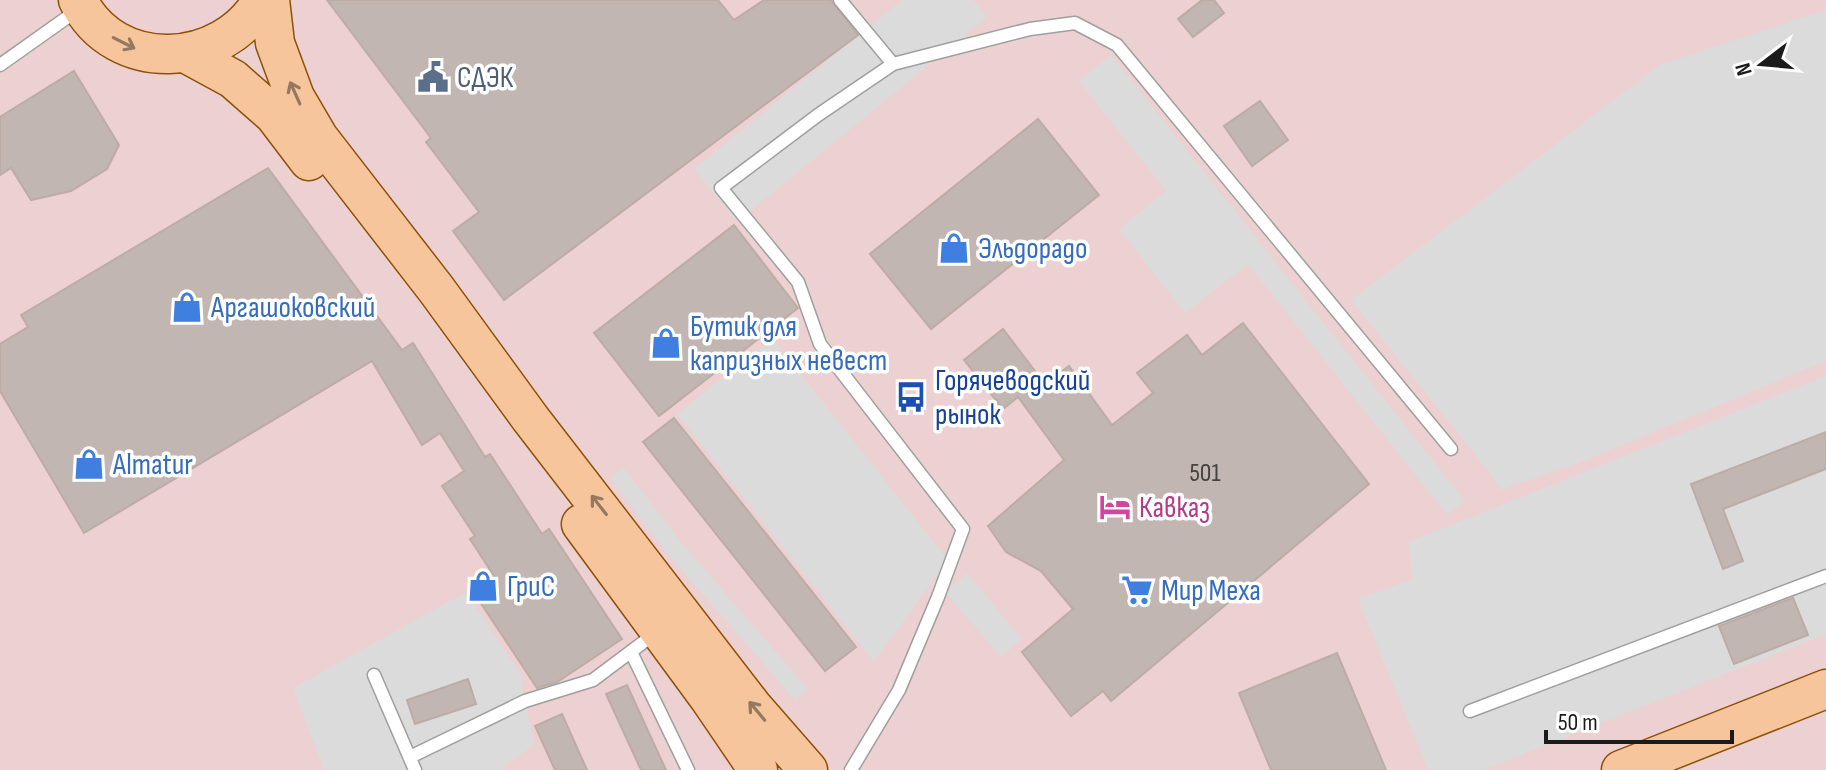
<svg xmlns="http://www.w3.org/2000/svg" width="1826" height="770" font-family="'Sofia Sans Condensed',sans-serif">
<style>
.commercial{fill:#edd0d2}
.parking{fill:#dbdbdb}
.building{fill:#c1b6b1;stroke:#bdaca4;stroke-width:2}
.lines{fill:none;stroke-linecap:round;stroke-linejoin:round}
.service-casing{stroke:#9f9f9f;stroke-width:15}
.primary-casing{stroke:#8c5006;stroke-width:41}
.service{stroke:#fff;stroke-width:12}
.primary{stroke:#f7c59b;stroke-width:38}
.oneway{stroke:#947861}
.labels{text-anchor:middle;stroke-width:7;stroke-linejoin:round;paint-order:stroke}
.number-label{font-size:26px;fill:#444240}
.service-label{font-size:30px;fill:#4e5e75;stroke:#fff;text-anchor:start}
.shop-label{font-size:30px;fill:#366cbe;stroke:#fff;text-anchor:start}
.transit-label{font-size:30px;fill:#164399;stroke:#fff;text-anchor:start}
.hotel-label{font-size:30px;fill:#b23c85;stroke:#fff;text-anchor:start}
</style>
<rect width="100%" height="100%" fill="#ece7e1"/>
<path class="commercial" d="M0 0H1826V770H0Z"/>
<path class="parking" d="M902 0H973L987 17 737 222 694 169Z
M1826 10V361L1576 464 1500 490 1489 472 1351 300 1661 64Z
M1111 55 1465 501 1447 515 1248 264 1185 313 1119 229 1166 191 1079 81Z
M772 338 948 560 874 662 677 414Z
M1826 376V634L1483 770H1428L1358 599 1413 579 1408 542Z
M623 467 681 542 808 689 795 700 668 554 610 478Z
M967 573 1022 639 1001 657 945 592Z
M466 592 520 673 534 745 501 768 502 770H324L293 688Z"/>
<path class="building" d="M327 0H718L734 20 764 0H831L858 35 504 300 453 231 479 212 426 142 431 138Z
M1202 0H1214L1224 13 1193 37 1178 19Z
M74 71 119 145 107 169 71 191 31 200 11 168 0 175V117Z
M1260 101 1288 140 1252 166 1224 126Z
M1038 119 1099 195 931 329 870 254Z
M268 168 402 350 413 343 485 457 490 454 542 534 549 529 622 639 557 682 537 688 474 593 496 579 470 539 475 536 442 486 464 471 440 433 422 445 372 361 84 533 0 391V344L28 327 21 315Z
M734 225 798 308 659 416 594 333Z
M1243 323 1369 484 1111 701 1103 691 1071 716 1022 652 1073 609 1041 571 1006 552 988 526 1064 460 1018 397 1003 409 964 360 1003 329 1045 384 1069 366 1112 425 1153 393 1137 373 1187 335 1202 355Z
M674 418 856 647 825 671 643 442Z
M1826 432V469L1723 509 1743 561 1723 569 1691 484Z
M1793 598 1808 635 1734 664 1719 626Z
M1337 653 1386 770H1271L1239 693Z
M468 679 476 704 415 724 407 700Z
M627 685 666 770H641L606 694Z
M562 714 587 770H555L535 726Z"/>
<g class="lines">
<defs>
<path id="service" d="M840 0 893 64
M0 65 79 9
M631 652 688 770
M374 675 415 770
M1470 711 1826 576
M410 757 525 701 593 680 657 632
M851 770 899 690 938 597 963 529 820 344 798 282 721 188 818 115 893 64 1030 29 1075 23 1117 45 1451 449"/>
<path id="primary" d="M78 0C115 75 223 69 262 0
M270 0 275 43 295 97 319 138 436 289 530 418 753 707 808 770
M187 54 233 79 274 115 309 161
M581 524 709 698 758 770
M1621 770 1826 689"/>
</defs>
<use href="#service" class="service-casing"/>
<use href="#primary" class="primary-casing"/>
<use href="#service" class="service"/>
<use href="#primary" class="primary"/>
</g>
<defs><path id="oneway-shaft" d="M-6 0H5M1.5-3L5.5 0L1.5 3" fill="none" stroke-width="1.6" stroke-linecap="round" stroke-linejoin="round" transform="scale(2)"/></defs>
<g class="oneway">
<use href="#oneway-shaft" transform="translate(124 43) rotate(27)"/>
<use href="#oneway-shaft" transform="translate(295 93) rotate(-114)"/>
<use href="#oneway-shaft" transform="translate(599 505) rotate(-128)"/>
<use href="#oneway-shaft" transform="translate(757 711) rotate(-130)"/>
</g>
<defs>
<symbol id="civic-bare" viewBox="-9 -9 18 18"><path d="M-.6-6.5H3V-4.5H.6V-3L4-1V1h2V6H-6V1h2V-1L-.6-3ZM-1.2 2.5V6h2.4V2.5Z" fill="#5c6f8a" stroke="#fff" stroke-width="2.5" paint-order="stroke"/></symbol>
<symbol id="shop-bare" viewBox="-9 -9 18 18"><path d="M-5-2.5h2.3a2.7 3.5 0 0 1 5.4 0H5L5.5 6h-11ZM-1.5-2.5h3a1.5 2.3 0 0 0-3 0Z" fill="#3f7fe0" stroke="#fff" stroke-width="2.5" paint-order="stroke"/></symbol>
<symbol id="bus-bare" viewBox="-9 -9 18 18"><path d="M-5-6H5V4H4V6H2V4H-2V6H-4V4H-5ZM-3.5-4V0h7V-4ZM-3.5 1.2v1.5H-2V1.2ZM2 1.2v1.5H3.5V1.2Z" fill="#1a4fb4" stroke="#fff" stroke-width="2.5" paint-order="stroke"/></symbol>
<symbol id="hotel-bare" viewBox="-9 -9 18 18"><path d="M-6-4.5h1.5V1H6V5H4.5V3h-9V5H-6ZM-4 0a1.8 1.8 0 1 1 3.6 0ZM.5 0V-2.5h3Q6-2.5 6 0Z" fill="#d1479c" stroke="#fff" stroke-width="2.5" paint-order="stroke"/></symbol>
<symbol id="supermarket-bare" viewBox="-9 -9 18 18"><path d="M-6-5.5h2.5l.6 2H6L4.5 2H-2.5L-4.4-4H-6ZM-1.5 3.2a1.3 1.3 0 1 0 .1 0ZM3 3.2a1.3 1.3 0 1 0 .1 0Z" fill="#3f7fe0" stroke="#fff" stroke-width="2.5" paint-order="stroke"/></symbol>
</defs>
<g fill-rule="evenodd">
<use href="#civic-bare" x="411" y="55" width="44" height="44"/>
<use href="#shop-bare" x="932" y="226" width="44" height="44"/>
<use href="#shop-bare" x="165" y="285" width="44" height="44"/>
<use href="#shop-bare" x="644" y="321" width="44" height="44"/>
<use href="#bus-bare" x="889" y="375" width="44" height="44"/>
<use href="#shop-bare" x="67" y="442" width="44" height="44"/>
<use href="#hotel-bare" x="1093" y="485" width="44" height="44"/>
<use href="#shop-bare" x="461" y="564" width="44" height="44"/>
<use href="#supermarket-bare" x="1115" y="568" width="44" height="44"/>
</g>
<g class="labels">
<g class="number-label">
<text x="1205" y="481">501</text>
</g>
<g class="service-label">
<text x="457" y="87">СДЭК</text>
</g>
<g class="shop-label">
<text x="978" y="258">Эльдорадо</text>
<text x="211" y="317">Аргашоковский</text>
<text x="690" y="336">Бутик для<tspan x="690" dy="34">капризных невест</tspan></text>
<text x="113" y="474">Almatur</text>
<text x="507" y="596">ГриС</text>
<text x="1161" y="600">Мир Меха</text>
</g>
<g class="transit-label">
<text x="935" y="390">Горячеводский<tspan x="935" dy="34">рынок</tspan></text>
</g>
<g class="hotel-label">
<text x="1139" y="517">Кавказ</text>
</g>
</g>
<g transform="translate(1762 64) rotate(254)" stroke="#ffffff" stroke-width="6" paint-order="stroke">
<path d="M0-6L14 30L0 20L-14 30Z" fill="#1b1b1b"/>
<text y="-12" font-size="22" font-weight="bold" text-anchor="middle" fill="#1b1b1b">N</text>
</g>
<path d="M1546 730v12h186v-12" fill="none" stroke="#1b1b1b" stroke-width="4"/>
<text x="1558" y="730" font-size="24" fill="#1b1b1b" stroke="#ffffff" stroke-width="6" paint-order="stroke">50 m</text>
</svg>
